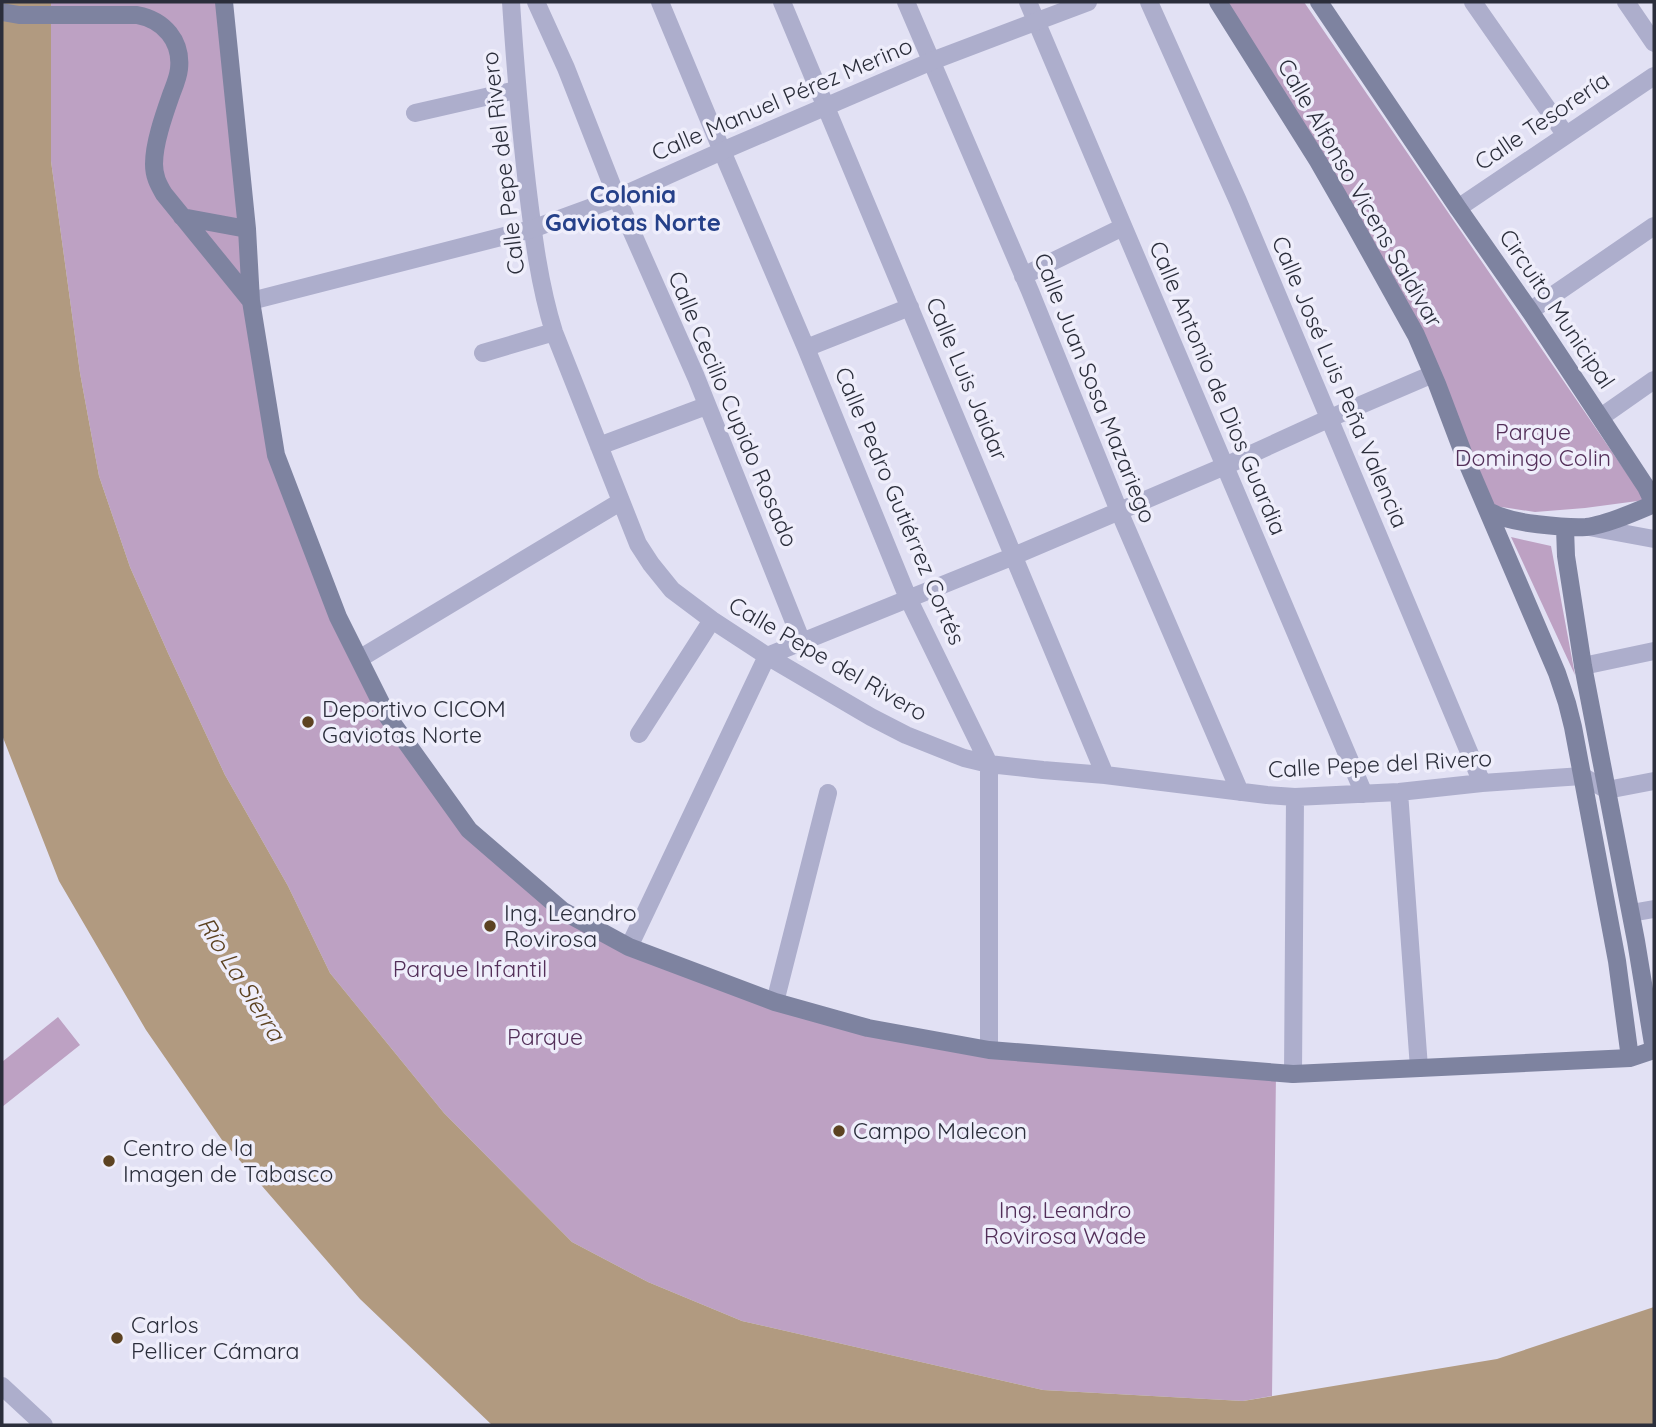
<svg xmlns="http://www.w3.org/2000/svg" width="1656" height="1427" font-family="Quicksand,sans-serif">
<style>
.green{fill:#bda1c3}
.water{fill:#b19a80}
.lines{fill:none;stroke-linecap:round;stroke-linejoin:round}
.minor{stroke:#adaecc;stroke-width:18}
.tertiary{stroke:#adaecc;stroke-width:18}
.secondary{stroke:#7e83a0;stroke-width:18}
.poi-dot{fill:#5c4221;stroke:#efeefb;stroke-width:2.5}
.labels{text-anchor:middle;stroke-width:7;stroke-linejoin:round;paint-order:stroke}
.street-label{font-size:23px;fill:#2b2e3b;stroke:#efeefb}
.park-label{font-size:23px;fill:#532f59;stroke:#efeefb}
.poi-label{font-size:23px;fill:#2b2e3b;stroke:#efeefb;text-anchor:start}
.neighbourhood-label{font-size:24px;font-weight:bold;fill:#254089;stroke:#efeefb}
.water-label{font-size:24px;font-style:italic;fill:#5c4221;stroke:#efeefb}
</style>
<rect width="100%" height="100%" fill="#e2e1f4"/>
<path class="green" d="M51 2H224L276 455 359 659 469 830 563 911 629 947 868 1028 1276 1073 1272 1396 1243 1401 1043 1390 742 1321 648 1282 572 1242 444 1113 330 973 288 886 225 775 168 653 130 567 99 476 80 373 51 161Z
M1227 2H1304L1645 500 1585 508 1535 512 1495 506 1489 499 1441 384Z
M1511 537 1551 546 1575 675Z
M58 1017 80 1045 2 1107V1062Z"/>
<path class="water" d="M2 2H51V161L80 373 99 476 130 567 168 653 225 775 288 886 330 973 444 1113 572 1242 648 1282 742 1321 1043 1390 1243 1401 1497 1359 1654 1307V1425H492L360 1299 222 1140 146 1030 59 881 2 735Z"/>
<g class="lines">
<path class="minor" d="M511 2C515 63 520 123 527 184 533 234 539 284 554 332L638 544 651 564 672 590 712 620 767 656 871 717 906 735 964 758 989 764 1043 770 1105 775 1267 795 1295 797 1399 792 1482 783 1582 776 1607 790 1654 781
M536 2 566 68 617 198 696 377 802 642
M660 2 722 151 806 348 908 598 989 764V1050
M782 2 1105 775
M906 2 1030 291 1119 511 1240 792
M1028 2 1364 794
M1149 2 1238 201 1482 783
M1473 2 1565 134
M1626 2 1654 43
M415 113 516 90
M1458 208 1654 76
M1023 276 1123 227
M1530 311 1654 226
M806 348 910 307
M483 353 554 332
M1601 417 1654 380
M599 446 706 406
M359 659 620 502
M1583 666 1654 651
M639 734 712 620
M1399 792 1419 1068
M1631 913 1654 909
M629 947 767 656 1014 556 1225 466 1328 419 1433 374
M775 1002 828 793
M1293 1074 1295 797
M2 1386 44 1425"/>
<path class="tertiary" d="M251 301 532 229 617 198 722 151 932 61 1088 2
M1589 527 1654 539"/>
<path class="secondary" d="M224 2 247 229 251 301 276 455 338 617 388 717 469 830 563 911 629 947 775 1002 868 1028 989 1050 1293 1074 1630 1058 1654 1050 1636 941 1583 666 1566 556 1565 528
M1218 2 1318 161 1353 222 1416 335 1437 384 1465 458 1557 673 1567 703 1573 727 1617 961 1630 1058
M1319 2 1458 208 1530 311 1646 487 1654 504C1635 512 1606 525 1586 527 1569 528 1553 526 1536 524 1519 522 1503 519 1488 511
M2 12 19 15H137C164 20 182 41 179 69 178 78 174 87 171 95 164 115 154 143 154 164 154 176 158 184 164 194L251 301
M182 217 247 229"/>
</g>
<g class="poi-dot">
<circle cx="308" cy="722" r="7"/>
<circle cx="490" cy="926" r="7"/>
<circle cx="839" cy="1131" r="7"/>
<circle cx="109" cy="1161" r="7"/>
<circle cx="117" cy="1338" r="7"/>
</g>
<g class="labels">
<g class="street-label">
<text transform="translate(782 99) rotate(-23)" y="8">Calle Manuel Pérez Merino</text>
<text transform="translate(1542 121) rotate(-34)" y="8">Calle Tesorería</text>
<text transform="translate(503 163) rotate(-97)" y="8">Calle Pepe del Rivero</text>
<text transform="translate(1360 193) rotate(60)" y="8">Calle Alfonso Vicens Saldivar</text>
<text transform="translate(1557 309) rotate(56)" y="8">Circuito Municipal</text>
<text transform="translate(967 379) rotate(67)" y="8">Calle Luis Jaidar</text>
<text transform="translate(1340 382) rotate(67)" y="8">Calle José Luis Peña Valencia</text>
<text transform="translate(1095 388) rotate(68)" y="8">Calle Juan Sosa Mazariego</text>
<text transform="translate(1218 388) rotate(67)" y="8">Calle Antonio de Dios Guardia</text>
<text transform="translate(733 409) rotate(67)" y="8">Calle Cecilio Cupido Rosado</text>
<text transform="translate(900 506) rotate(67)" y="8">Calle Pedro Gutiérrez Cortés</text>
<text transform="translate(828 659) rotate(30)" y="8">Calle Pepe del Rivero</text>
<text transform="translate(1380 764) rotate(-3)" y="8">Calle Pepe del Rivero</text>
</g>
<g class="park-label">
<text x="1533" y="440">Parque<tspan x="1533" dy="26">Domingo Colin</tspan></text>
<text x="470" y="977">Parque Infantil</text>
<text x="545" y="1045">Parque</text>
<text x="1065" y="1218">Ing. Leandro<tspan x="1065" dy="26">Rovirosa Wade</tspan></text>
</g>
<g class="poi-label">
<text x="322" y="717">Deportivo CICOM<tspan x="322" dy="26">Gaviotas Norte</tspan></text>
<text x="504" y="921">Ing. Leandro<tspan x="504" dy="26">Rovirosa</tspan></text>
<text x="853" y="1139">Campo Malecon</text>
<text x="123" y="1156">Centro de la<tspan x="123" dy="26">Imagen de Tabasco</tspan></text>
<text x="131" y="1333">Carlos<tspan x="131" dy="26">Pellicer Cámara</tspan></text>
</g>
<g class="neighbourhood-label">
<text x="633" y="203">Colonia<tspan x="633" dy="28">Gaviotas Norte</tspan></text>
</g>
<g class="water-label">
<text transform="translate(241 979) rotate(58)" y="8">Río La Sierra</text>
</g>
</g>
<rect width="1656" height="1427" fill="none" stroke="#2b2e3b" stroke-width="7"/>
</svg>
